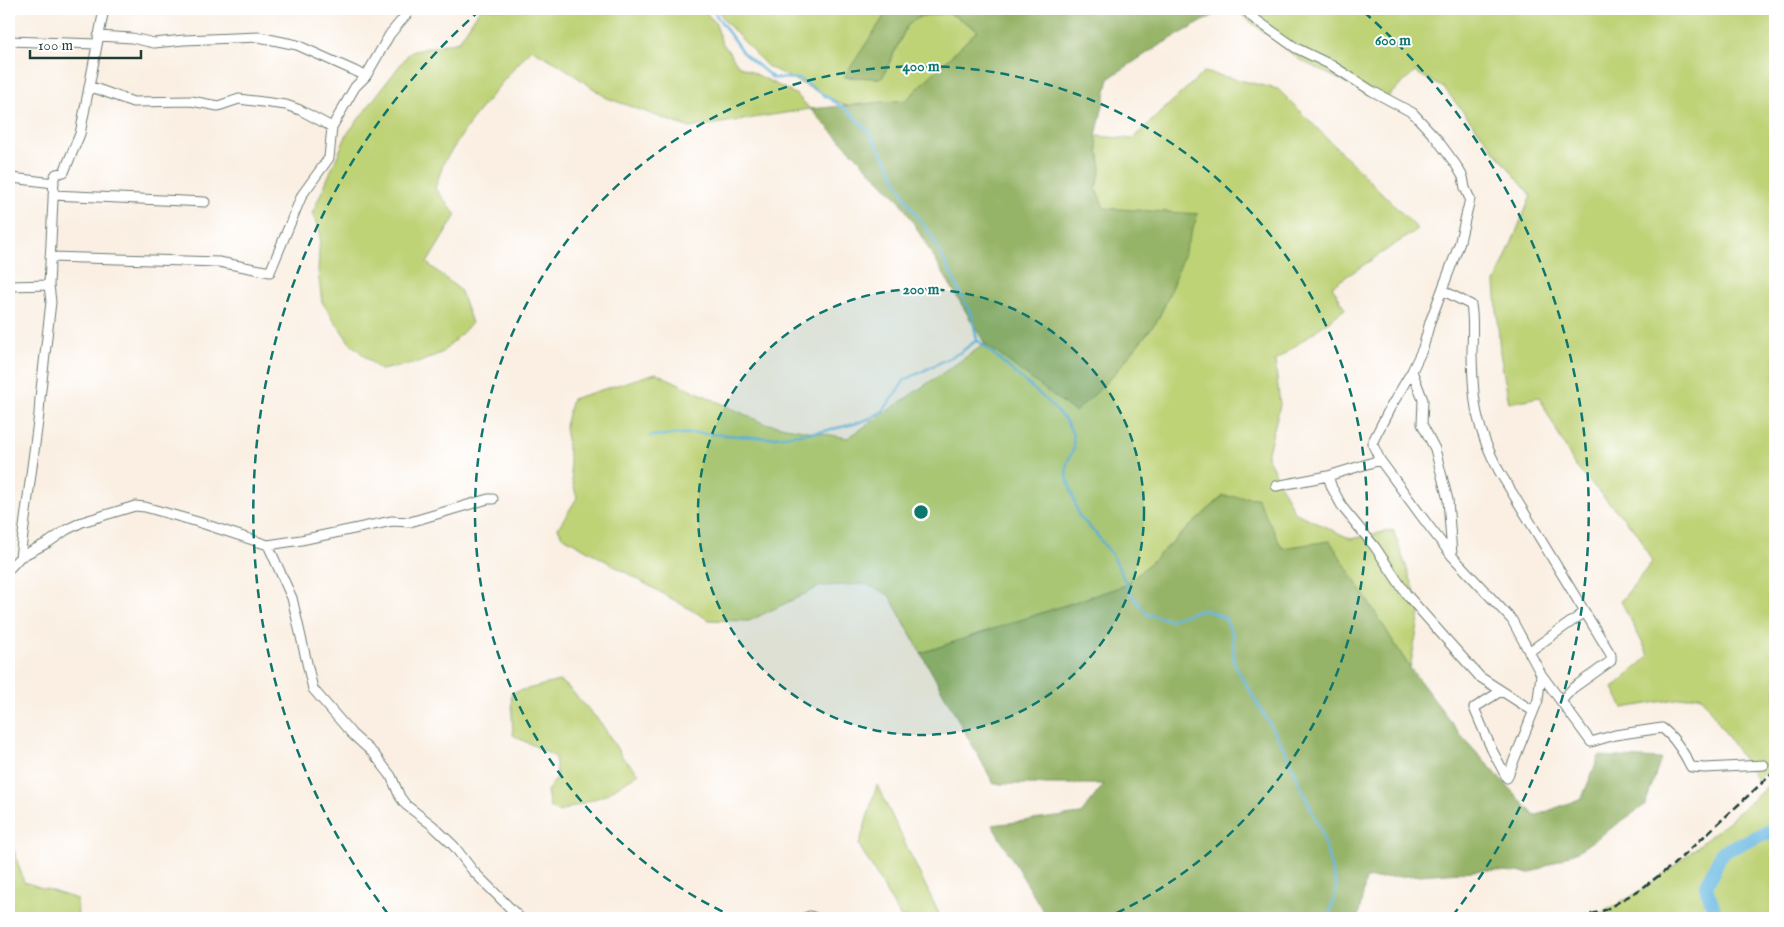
<svg xmlns="http://www.w3.org/2000/svg" width="1784" height="927" font-family="'IM FELL English',serif">
<style>
.green{fill:#bed276;stroke:#6e8855}
.forest{fill:#96b467;stroke:#5a784e}
.lines{fill:none;stroke-linecap:round;stroke-linejoin:round}
.stream{stroke:#68b8e2;stroke-width:2.5}
.river{stroke:#68b8e2;stroke-width:14}
.street-casing{stroke:#6c7b71;stroke-width:11}
.street{stroke:#fff;stroke-width:9}
.rail{stroke:#1f3d34;stroke-width:2.5;stroke-dasharray:8 4;stroke-linecap:butt}
.ring{fill:none;stroke:#0f766e;stroke-width:2.5;stroke-dasharray:9 6}
.centre{fill:#0f766e;stroke:#fff;stroke-width:2.5}
.ring-label{font-size:15px;text-anchor:middle;font-weight:bold;fill:#0f766e;stroke:#fff;stroke-width:4;stroke-linejoin:round;paint-order:stroke}
</style>
<rect width="100%" height="100%" fill="#fff"/>
<filter id="ink" filterUnits="userSpaceOnUse"><feTurbulence type="fractalNoise" baseFrequency=".02" numOctaves="2"/><feDisplacementMap in="SourceGraphic" scale="10" xChannelSelector="R" yChannelSelector="G"/><feConvolveMatrix kernelMatrix="1 2 1 2 8 2 1 2 1" color-interpolation-filters="sRGB"/></filter>
<filter id="wash" filterUnits="userSpaceOnUse"><feTurbulence type="fractalNoise" baseFrequency=".0096" numOctaves="4" result="noise"/><feDisplacementMap in="SourceGraphic" scale="20" xChannelSelector="R" yChannelSelector="G"/><feGaussianBlur stdDeviation="1.12" result="paint"/><feColorMatrix in="noise" values="0 0 0 0 0 0 0 0 0 0 0 0 0 0 0 0 0 1.4 0 .05"/><feComposite in="paint" operator="in"/></filter>
<g filter="url(#wash)">
<rect width="100%" height="100%" fill="#faefe2"/>
<path class="green" d="M480 9H703L716 24 721 41 738 65 797 95 810 109 690 128 607 98 560 65 531 49 508 75 473 118 444 162 435 188 456 215 427 263 460 290 472 323 443 352 418 363 380 370 349 342 322 302 318 272 320 232 312 214 347 134 410 52 459 41Z
M718 9H889L845 77 882 78 907 26 921 16 949 13 979 29 906 100 846 106 767 66 724 20Z
M1234 9H1775V762L1757 780 1700 695 1623 708 1613 688 1649 656 1621 601 1652 562 1639 535 1575 466 1539 397 1509 403 1500 353 1495 283 1531 196 1444 88 1415 72 1383 101 1300 60Z
M1204 72 1278 89 1418 229 1332 286 1345 309 1275 361 1280 405 1267 456 1294 512 1351 539 1393 530 1421 608 1410 668 1352 577 1282 548 1223 496 1126 585 921 653 889 595 866 584 821 586 749 621 709 620 562 536 558 528 577 498 572 480 565 426 572 399 656 373 763 423 848 438 985 344 1075 411 1115 373 1157 321 1167 300 1197 214 1104 209 1096 189 1101 169 1096 136 1132 139Z
M559 681 569 688 601 723 623 758 639 773 605 795 559 812 550 808 547 791 557 778 555 757C541 748 526 743 513 735L511 693Z
M1775 779V918H1587C1628 904 1663 875 1697 847 1724 825 1750 803 1775 779Z
M877 785 941 918H901L859 845Z
M9 836 24 882 77 899 78 918H9Z"/>
<path class="forest" d="M889 9H1225L1158 46 1109 78 1096 136 1101 169 1096 189 1104 208 1198 214 1167 300 1157 321 1115 373 1096 393 1075 412 985 344 901 202 810 109 906 100 978 30 949 13 921 16 907 26 882 78 844 77Z
M1223 496 1257 498 1282 548 1330 541 1410 668 1464 739 1535 816 1582 798 1599 756 1661 759 1645 805 1578 851 1531 873 1487 870 1366 879 1358 918H1047L992 825 1081 814 1104 784H994L921 653 1126 585Z"/>
<g class="lines">
<path class="stream" d="M712 9 743 53 773 78 800 79 848 111 868 131 886 159 910 206 933 238 972 316 977 340 1045 399 1066 421 1073 435 1074 448 1067 463 1066 474 1079 516 1096 534 1113 556 1131 594 1147 614 1170 620 1193 612 1206 610 1225 618 1233 636 1234 664 1285 750 1321 831 1337 889 1328 918
M650 436 698 433 767 438 824 431 854 424 871 418 883 411 905 380 961 352 977 340"/>
<path class="river" d="M1717 918 1706 887 1722 852 1775 829"/>
</g>
</g>
<g filter="url(#ink)">
<g class="lines">
<defs>
<path id="street" d="M1245 9 1252 17 1296 48 1331 65 1372 91 1413 113 1436 138 1456 165 1463 177 1465 188 1470 199 1459 245 1430 322 1423 348 1412 371 1390 408 1372 443 1380 460 1428 525 1452 556 1512 620 1541 674 1538 700 1507 778
M98 36 132 38 154 43 184 40 259 37 297 45 366 76
M9 41 97 44
M89 86 133 102 191 101 218 106 239 99 286 105 300 110 332 127
M9 177 12 178 54 183
M53 195 205 202
M50 257 219 262 270 272 302 195 329 158 332 127 355 87 366 76 390 34 411 9
M9 286 49 285
M1442 290 1471 305C1474 321 1472 339 1472 355 1473 403 1476 428 1499 471L1611 655V661L1573 688 1561 701
M1412 371 1423 400 1422 424 1435 449 1448 500 1452 555
M1328 476 1332 488 1343 508 1375 547 1407 595 1445 638 1480 677 1533 711
M1276 486 1328 476 1380 460
M268 545 292 598 313 689 352 734 374 754 391 776 400 797 406 805 432 825 454 846 473 871 520 918
M20 557 39 414 40 398 51 302 49 285 54 178 56 174 64 172 80 134 104 9
M9 569 20 557 49 542 66 530 82 522 135 506 145 507 198 522 268 545 301 540 392 521 410 522 488 499H493
M1530 651 1585 612
M1541 674 1591 742 1615 735 1662 728C1674 737 1684 753 1691 767L1705 768 1764 765
M1501 691 1474 708 1492 750 1507 778
M804 918 810 916 816 918"/>
</defs>
<use href="#street" class="street-casing"/>
<use href="#street" class="street"/>
<path class="rail" d="M1579 918 1605 910 1641 889 1673 865 1775 771"/>
</g>
</g>
<circle cx="921" cy="512" r="223" fill="#0f766e" fill-opacity=".12"/>
<g class="ring">
<circle cx="921" cy="512" r="223"/>
<path d="M736 918A446 446 0 1 1 1106 918"/>
<path d="M388 914A668 668 0 0 1 478 12M1364 12A668 668 0 0 1 1454 914"/>
</g>
<circle cx="921" cy="512" r="8" class="centre"/>
<g class="ring-label">
<text x="1393" y="45">600 m</text>
<text x="921" y="71">400 m</text>
<text x="921" y="294">200 m</text>
</g>
<rect width="1784" height="927" fill="none" stroke="#fff" stroke-width="30"/>
<path d="M30 50v8h111v-8" fill="none" stroke="#1f3d34" stroke-width="2.5"/>
<text x="38" y="50" font-size="15" fill="#1f3d34" stroke="#ffffff" stroke-width="4" paint-order="stroke">100 m</text>
</svg>
